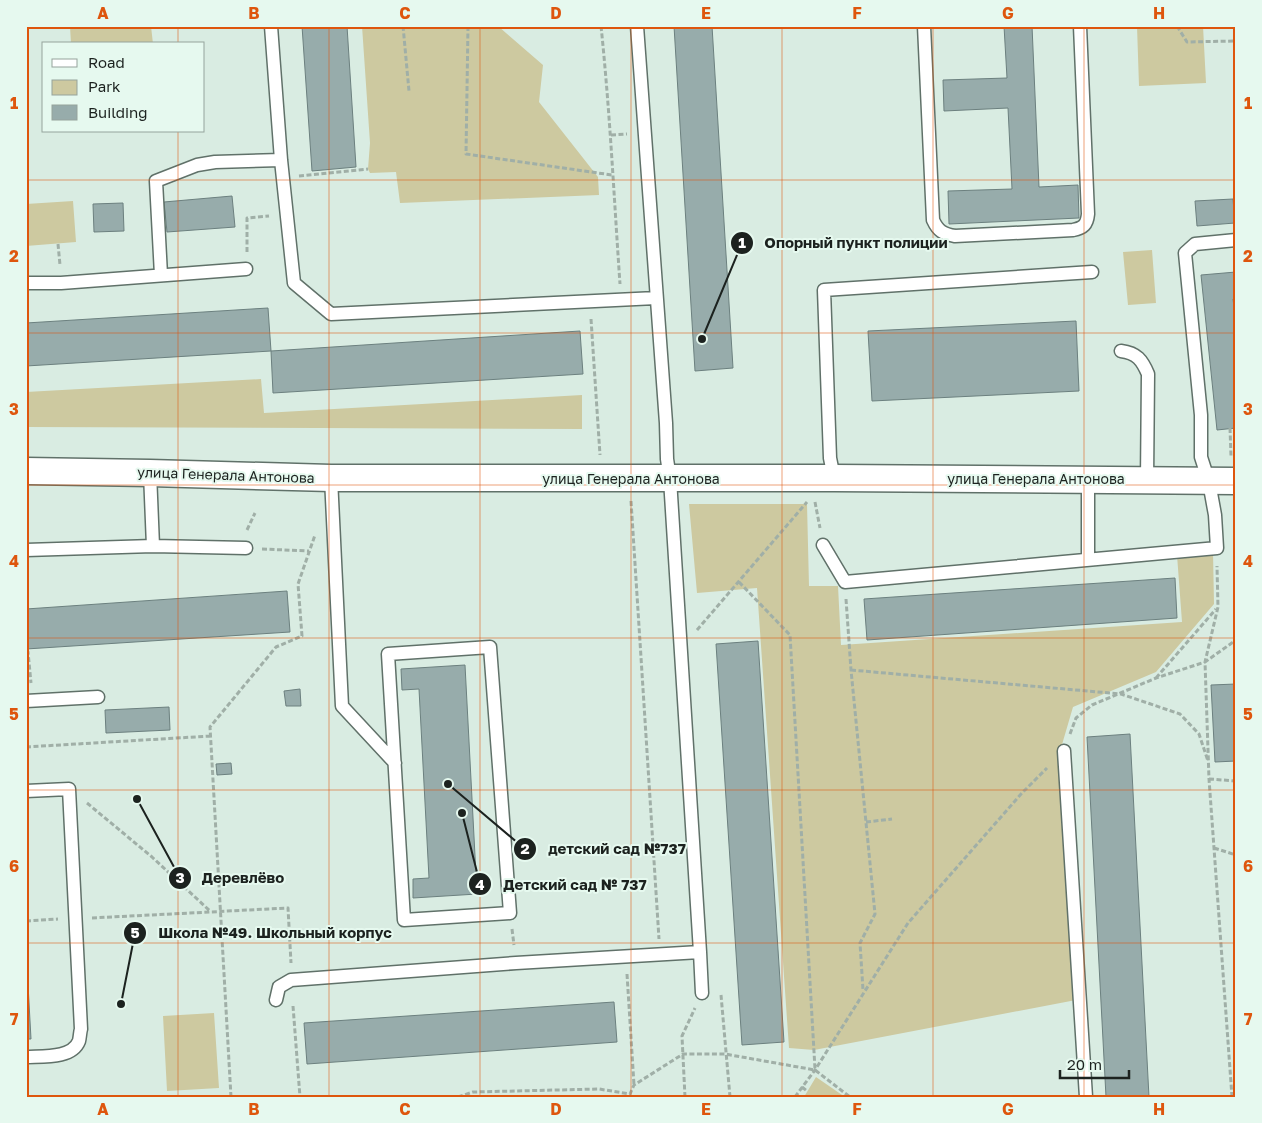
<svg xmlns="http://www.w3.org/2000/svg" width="1262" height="1123" font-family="'Golos Text',sans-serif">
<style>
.green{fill:#cdc9a0}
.building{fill:#97acab;stroke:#6c807f}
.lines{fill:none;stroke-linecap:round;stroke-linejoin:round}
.service-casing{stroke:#607169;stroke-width:15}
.minor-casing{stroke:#607169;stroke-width:29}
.path{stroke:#a0afa7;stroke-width:3;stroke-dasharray:5 2.5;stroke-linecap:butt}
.service{stroke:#fff;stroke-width:12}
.minor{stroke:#fff;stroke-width:26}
.grid{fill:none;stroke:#de560d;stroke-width:1;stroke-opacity:0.55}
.labels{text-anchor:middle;stroke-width:4;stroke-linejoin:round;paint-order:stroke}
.street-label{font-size:14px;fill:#1c221f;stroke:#e6f9ef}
.leader{fill:none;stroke:#1c221f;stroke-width:2}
.callout-dot{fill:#1c221f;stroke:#e6f9ef;stroke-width:2}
.mark-label{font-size:15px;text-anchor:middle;font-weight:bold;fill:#fff}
.callout-label{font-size:15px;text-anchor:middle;font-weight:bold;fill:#1c221f;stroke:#e6f9ef;stroke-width:4;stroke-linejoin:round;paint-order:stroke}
.neatline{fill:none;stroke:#de560d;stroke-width:2}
.grid-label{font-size:16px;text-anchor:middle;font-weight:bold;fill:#de560d}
</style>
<rect width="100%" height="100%" fill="#d9ece2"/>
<path class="green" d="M70 26H151L153 44H71Z
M362 26H498L543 65 539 102 598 177 599 195 400 203 396 172 370 173 368 169 370 143Z
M1137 26H1203L1206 83 1139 86Z
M73 201 76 242 26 246V204Z
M1152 250 1156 303 1128 305 1123 252Z
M261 379 264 413 582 395V429L26 427V392Z
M689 504H807L809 586H838L841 645 1182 622 1177 555 1213 552 1214 604 1156 672 1073 707 1061 748 1076 1000 814 1050 789 1048 757 588 697 593Z
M214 1013 219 1088 167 1091 163 1016Z
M816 1077 845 1097H804Z"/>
<path class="building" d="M302 26H347L356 167 312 171Z
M674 26H712L733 368 695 371Z
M1004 26H1032L1039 187 1078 185 1079 218 949 224 948 191 1012 189 1008 108 944 111 943 80 1007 78Z
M232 196 235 227 167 232 164 202Z
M1233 199 1235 223 1197 226 1195 201Z
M123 203 124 231 94 232 93 204Z
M1236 272V299H1233L1236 323V428L1217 430 1201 275Z
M268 308 271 351 26 366V323Z
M1076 321 1079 391 872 401 868 331Z
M580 331 583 374 273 393 271 351Z
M1175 578 1177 618 867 640 864 599Z
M287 591 290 632 26 649V609Z
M758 641 784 1042 742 1045 716 644Z
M465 665 477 894 413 898V879L429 878 419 689 402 690 401 669Z
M1236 684V761L1215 762 1211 685Z
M300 689 301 706H286L284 691Z
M169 707 170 730 106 733 105 710Z
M1130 734 1149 1097H1106L1087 737Z
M231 763 232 774 217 775 216 764Z
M26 948 31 1039H26Z
M614 1002 617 1042 307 1064 304 1023Z"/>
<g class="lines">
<defs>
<path id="service" d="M271 26 281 160 294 283 331 314 656 298
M637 26 666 423 667 459 670 479 700 952 702 993
M924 26 933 220C938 231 943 234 955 236L1073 230C1083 228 1087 225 1088 214L1080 26
M161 275 156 181 197 165 215 162 281 160
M26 283H61L246 269
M1121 351C1137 353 1142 360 1148 374L1147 480
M331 478 342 706 395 763
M834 478 830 458 824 290 1092 272
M823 545 845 582 1217 548 1215 515 1209 482 1201 457V415L1185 253 1195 244 1236 240
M153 546 246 548
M26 550 153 546 150 473
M1088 560V480
M490 647 510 913 404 920 388 654Z
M26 701 98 697
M1064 751 1086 1097
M26 791 69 789 81 1029C80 1032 80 1037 79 1041 72 1059 42 1056 26 1057
M276 1000 279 987 291 980 516 963 700 952"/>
<path id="minor" d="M26 471 150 473 331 478H834L1236 481"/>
</defs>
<use href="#service" class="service-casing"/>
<use href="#minor" class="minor-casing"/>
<path class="path" d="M403 26 409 91
M468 26 466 154 612 175
M601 26C610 112 614 198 620 284
M1177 26 1187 42 1236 41
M611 135 627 134
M299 176 368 169
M58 244 60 265
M247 252V218L269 216
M591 319 600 455
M1230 428 1231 456
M631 501 659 939
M815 502 820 528
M247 530 255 513
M262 549 309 551
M739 582 790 635 815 1069
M846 599 851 670 875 914 860 943 863 990
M697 630 807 502
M26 653 28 652 31 683
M851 670 1121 694 1180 714 1199 734 1208 761
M1156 678 1216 609
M1070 734 1076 718 1092 705 1156 678 1205 662 1218 607 1217 566
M26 747 211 736
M1209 779 1236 781
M87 803 152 857 210 911
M866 822 892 819
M1214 848 1236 855
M92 918 288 908 291 963
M26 921 58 919
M512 929 514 945
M627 974 634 1085
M721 995 730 1097
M293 1006 300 1097
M802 1087 807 1091
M231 1097 210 727 276 647 302 636 298 584 315 535
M458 1097 473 1092 599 1089 630 1094 634 1085 683 1054H725L815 1070 850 1097
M685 1097 682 1036 695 1008
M795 1097 815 1070 908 923 1022 793 1047 768
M1232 1097 1209 779 1205 662 1236 640"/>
<use href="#service" class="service"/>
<use href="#minor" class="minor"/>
</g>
<path class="grid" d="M178 26V44M329 26V1097M480 26V1097M631 26V1097M782 26V1097M933 26V1097M1084 26V1097M178 131V1097M26 180H1236M26 333H1236M26 485H1236M26 638H1236M26 790H1236M26 943H1236"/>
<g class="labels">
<g class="street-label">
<text transform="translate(226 475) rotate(2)" y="5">улица Генерала Антонова</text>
<text x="631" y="484">улица Генерала Антонова</text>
<text x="1036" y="484">улица Генерала Антонова</text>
</g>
</g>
<path class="leader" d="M702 339L742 243M448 784L525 849M137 799L180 878M462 813L480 884M121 1004L135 933"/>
<g class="callout-dot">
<circle cx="702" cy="339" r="5"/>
<circle cx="448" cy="784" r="5"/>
<circle cx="137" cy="799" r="5"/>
<circle cx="462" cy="813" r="5"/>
<circle cx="121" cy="1004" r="5"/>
<circle cx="742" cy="243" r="12"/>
<circle cx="525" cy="849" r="12"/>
<circle cx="180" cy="878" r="12"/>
<circle cx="480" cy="884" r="12"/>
<circle cx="135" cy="933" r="12"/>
</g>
<g class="mark-label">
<text x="742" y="248">1</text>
<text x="525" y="854">2</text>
<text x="180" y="883">3</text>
<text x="480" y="890">4</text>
<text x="135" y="938">5</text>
</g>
<g class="callout-label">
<text x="856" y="248">Опорный пункт полиции</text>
<text x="617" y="854">детский сад №737</text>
<text x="243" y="883">Деревлёво</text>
<text x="575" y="890">Детский сад № 737</text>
<text x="275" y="938">Школа №49. Школьный корпус</text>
</g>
<rect width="1262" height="1123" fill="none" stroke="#e6f9ef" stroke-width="55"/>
<rect x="42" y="42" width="162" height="90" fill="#e6f9ef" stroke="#95a39c"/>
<rect x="52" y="59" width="25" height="8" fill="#ffffff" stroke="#95a39c"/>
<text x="88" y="68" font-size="15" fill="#1c221f">Road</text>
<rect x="52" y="80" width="25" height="15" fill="#cdc9a0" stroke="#95a39c"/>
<text x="88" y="92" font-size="15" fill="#1c221f">Park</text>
<rect x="52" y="105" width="25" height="15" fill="#97acab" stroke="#95a39c"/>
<text x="88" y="118" font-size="15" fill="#1c221f">Building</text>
<path d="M1060 1070v8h69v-8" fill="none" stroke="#1c221f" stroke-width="2.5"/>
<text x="1067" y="1070" font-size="15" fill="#1c221f" stroke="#e6f9ef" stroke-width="4" paint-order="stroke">20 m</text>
<rect x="28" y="28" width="1206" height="1068" class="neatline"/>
<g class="grid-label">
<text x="103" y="19">A</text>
<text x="254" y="19">B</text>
<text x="405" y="19">C</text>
<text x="556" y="19">D</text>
<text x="706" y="19">E</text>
<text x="857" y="19">F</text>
<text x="1008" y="19">G</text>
<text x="1159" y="19">H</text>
<text x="14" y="109">1</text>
<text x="1248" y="109">1</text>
<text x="14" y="262">2</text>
<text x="1248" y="262">2</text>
<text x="14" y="415">3</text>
<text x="1248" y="415">3</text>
<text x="14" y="567">4</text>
<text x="1248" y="567">4</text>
<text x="14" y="720">5</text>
<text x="1248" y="720">5</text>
<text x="14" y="872">6</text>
<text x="1248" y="872">6</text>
<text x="14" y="1025">7</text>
<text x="1248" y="1025">7</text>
<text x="103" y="1115">A</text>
<text x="254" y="1115">B</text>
<text x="405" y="1115">C</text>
<text x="556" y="1115">D</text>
<text x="706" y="1115">E</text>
<text x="857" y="1115">F</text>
<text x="1008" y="1115">G</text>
<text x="1159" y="1115">H</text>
</g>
</svg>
